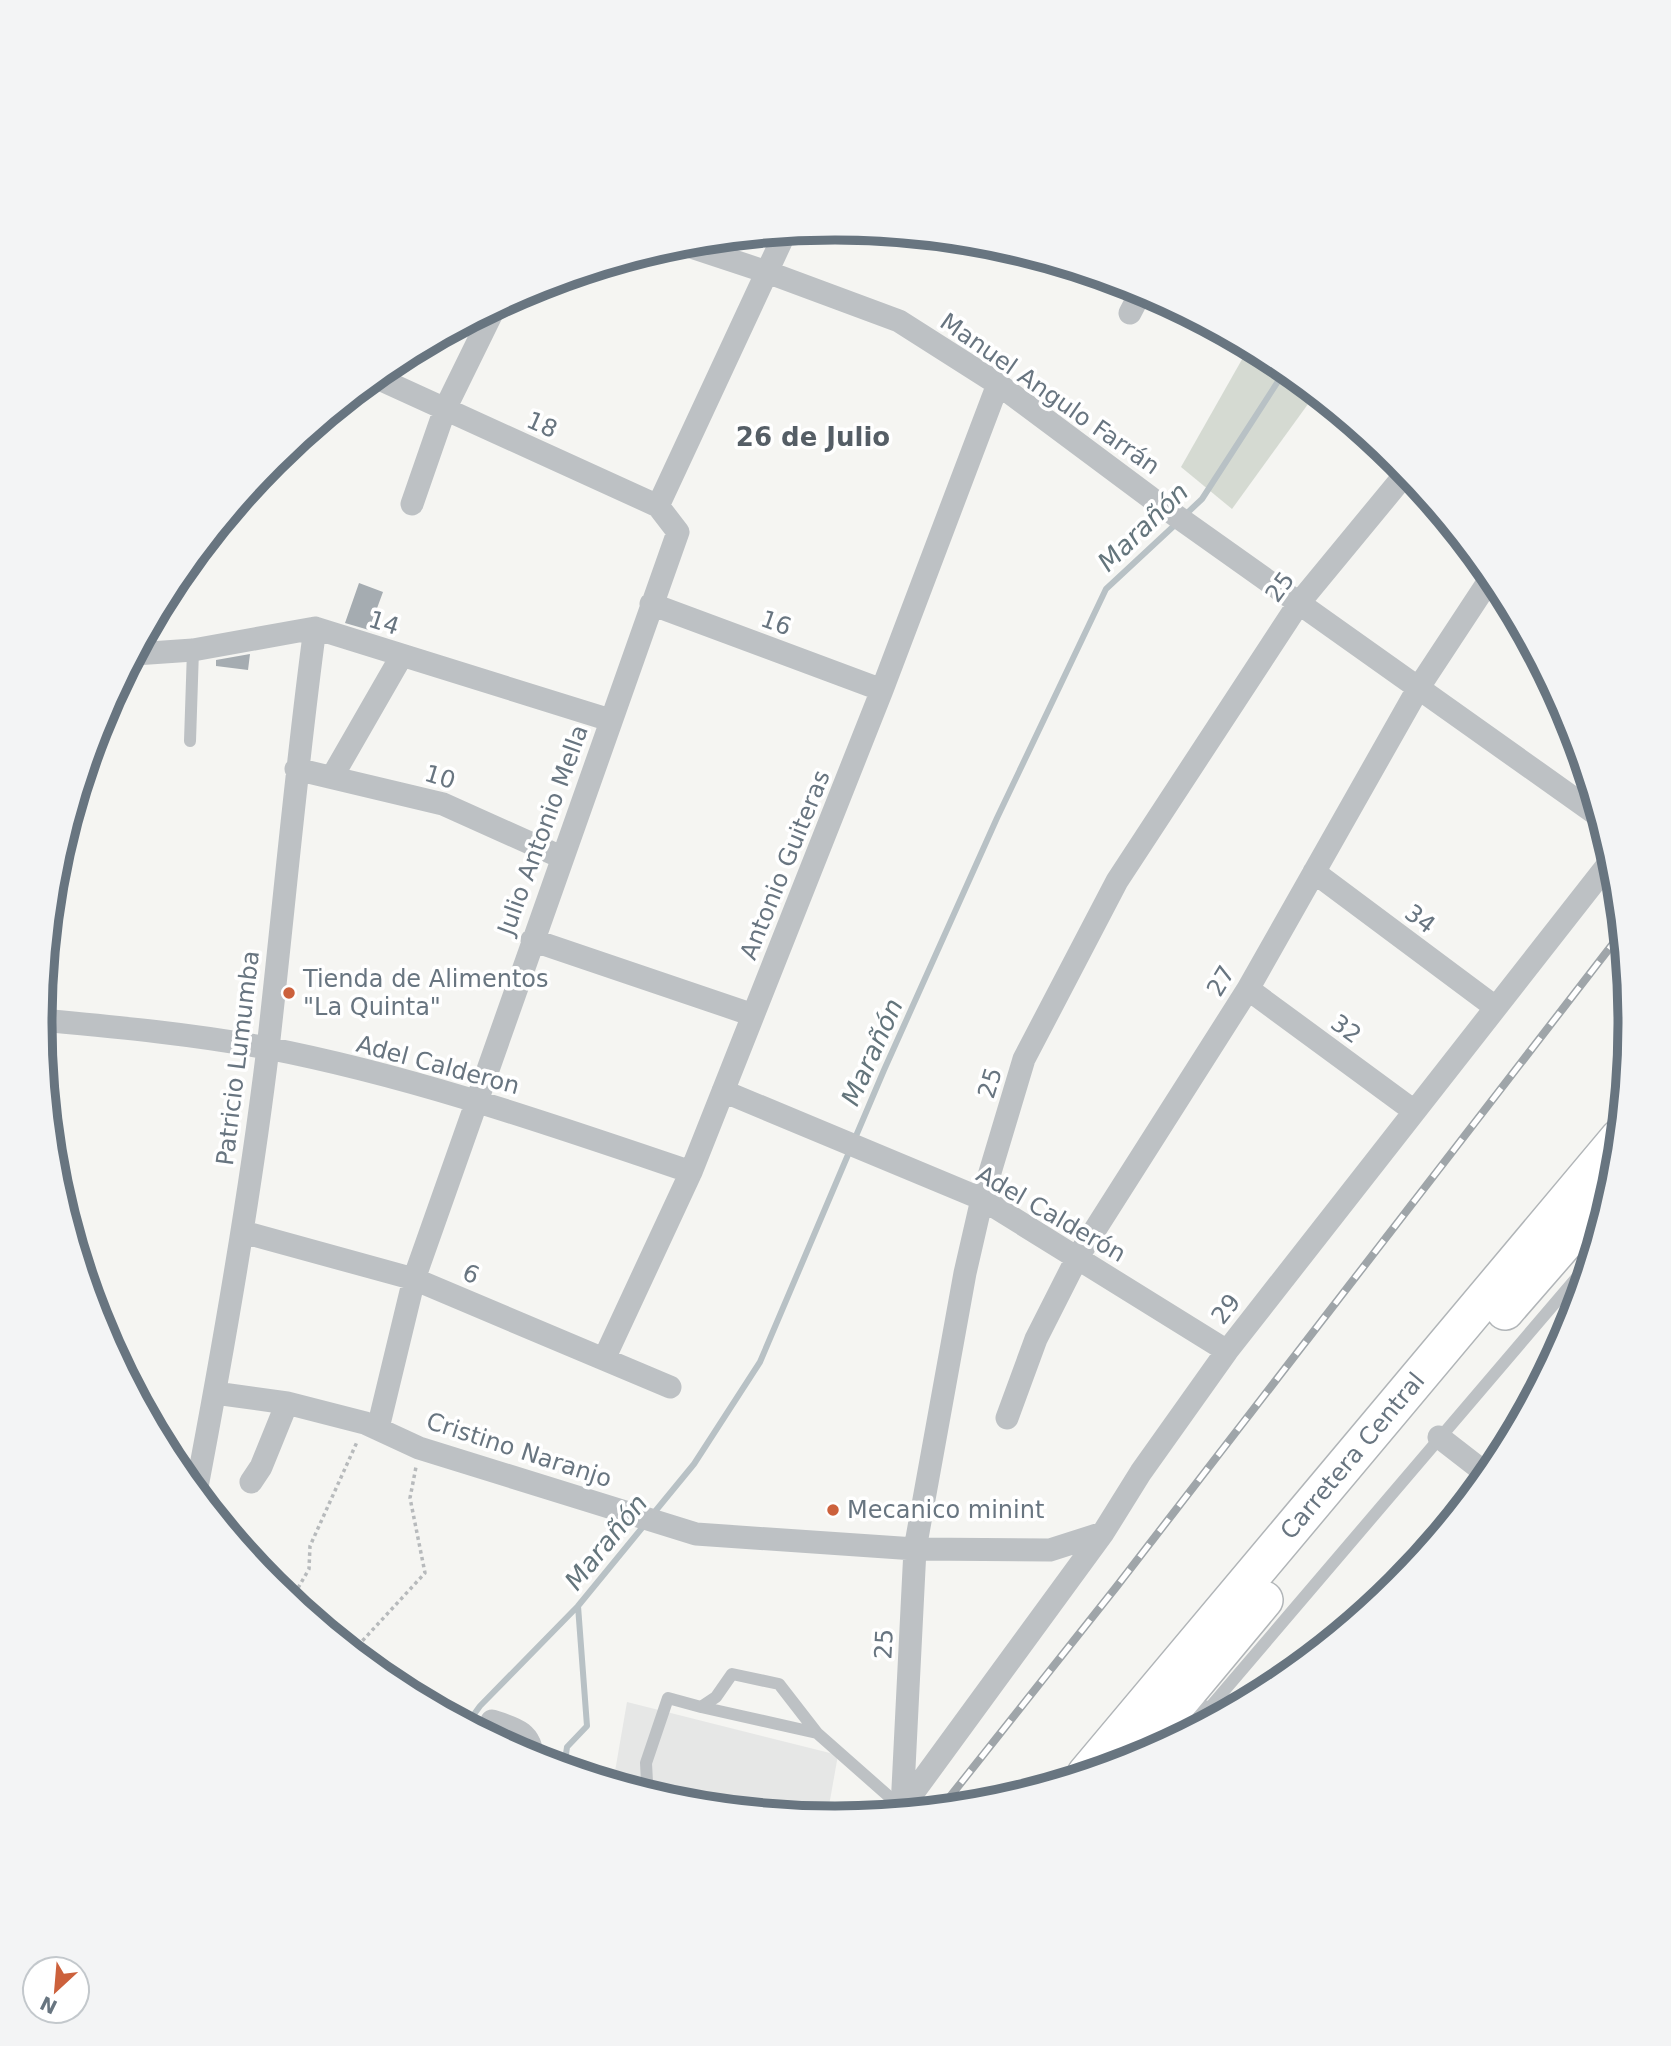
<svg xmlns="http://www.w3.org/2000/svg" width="1671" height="2046" font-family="'DejaVu Sans',sans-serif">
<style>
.built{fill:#e6e7e6}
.green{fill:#d5dad2}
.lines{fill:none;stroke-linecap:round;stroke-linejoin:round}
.stream{stroke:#b8c1c5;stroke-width:6}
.building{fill:#a5acb1}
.primary-casing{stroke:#b1b5b8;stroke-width:40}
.path{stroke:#b7babc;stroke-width:3.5;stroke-dasharray:3.5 3.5;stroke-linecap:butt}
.lane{stroke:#bdc1c4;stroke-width:12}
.street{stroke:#bdc1c4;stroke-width:23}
.primary{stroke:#fff;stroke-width:37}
.rail-casing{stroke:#9fa5a9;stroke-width:8}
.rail{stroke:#fff;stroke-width:5;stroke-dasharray:16;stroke-linecap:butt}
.poi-dot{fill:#cc613c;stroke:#fff;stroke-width:2.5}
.labels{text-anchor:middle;stroke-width:7;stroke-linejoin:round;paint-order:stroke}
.street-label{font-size:24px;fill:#687580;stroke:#fff}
.poi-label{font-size:24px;fill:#687580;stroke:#fff;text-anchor:start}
.neighbourhood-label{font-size:26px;font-weight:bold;fill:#555e66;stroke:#fff}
.water-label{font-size:26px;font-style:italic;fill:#64757c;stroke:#fff}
.rim{fill:none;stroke:#687580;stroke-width:9}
</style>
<rect width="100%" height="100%" fill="#f5f5f2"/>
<path class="built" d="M627 1702 838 1755 827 1817 680 1803 613 1783Z"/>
<path class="green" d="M1249 347 1278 362 1316 393 1232 509 1181 467Z"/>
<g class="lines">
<path class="stream" d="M1184 516 1202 499 1286 369
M653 1514 694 1464 760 1362 884 1070 997 818 1106 589 1177 523
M467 1724 480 1706 578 1606
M564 1768 567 1747 587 1726 578 1606 646 1523"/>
</g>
<path class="building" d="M359 583 383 592 369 630 345 623Z
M250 654 248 670 216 666V660Z"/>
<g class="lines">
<defs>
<g id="primary">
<path d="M1505 1311 1612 1188"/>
<path d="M1130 1761 1264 1600"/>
<path id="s1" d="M1086 1774 1619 1138"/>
</g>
</defs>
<use href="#primary" class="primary-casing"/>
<path class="path" d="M291 1600 309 1569 310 1546 357 1442
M353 1651 425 1573 410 1498 416 1467"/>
<path class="lane" d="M190 741 193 650
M701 1707 817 1733
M1206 1712 1590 1262
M647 1782 646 1763 668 1698 701 1707 716 1697 732 1674 779 1684 817 1733 902 1808"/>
<path class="street" d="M679 243 767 272 899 321 998 384 1151 498 1600 817
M1130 313 1142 290
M375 377 658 506 678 532 414 1279 378 1428
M412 504 445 409 495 307
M658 506 785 233
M651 604 882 690
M135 654 193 650 315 628 610 720
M296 769 443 804 561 857
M332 777 401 657
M1314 872 1495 1007
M532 940 753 1015
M1248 989 1414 1111
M41 1020C116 1027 193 1034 267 1048 412 1076 552 1125 691 1172
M723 1091 982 1199 1227 1351
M243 1232 414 1279 670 1387
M1574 1234 1593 1251
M604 1359 691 1172 882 690 998 384
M215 1393 287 1403 365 1423 419 1448 696 1534 915 1549 1050 1550 1103 1533
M1007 1418 1036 1339 1077 1258 1248 989 1419 687 1492 576
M1439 1437 1488 1475
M251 1482 261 1467 287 1403
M196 1492C224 1345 250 1197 268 1048 284 908 296 768 315 628
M1206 1712 1215 1718
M492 1721C514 1728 532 1732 532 1758
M902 1808 915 1549 965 1273 982 1199 1024 1059 1117 881 1299 603 1407 472
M902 1808 1103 1533 1141 1472 1227 1351 1613 858"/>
<use href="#primary" class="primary"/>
<defs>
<path id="rail" d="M941 1808 1117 1586 1622 932"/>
</defs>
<use href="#rail" class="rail-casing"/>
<use href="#rail" class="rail"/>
</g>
<g class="poi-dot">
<circle cx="289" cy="993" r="7"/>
<circle cx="833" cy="1510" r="7"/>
</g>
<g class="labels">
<g class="street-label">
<text transform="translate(1050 394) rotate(35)" y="8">Manuel Angulo Farrán</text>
<text transform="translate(542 425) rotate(24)" y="8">18</text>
<text transform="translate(1280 587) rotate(-54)" y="8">25</text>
<text transform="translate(384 623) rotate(18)" y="8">14</text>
<text transform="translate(776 623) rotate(20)" y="8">16</text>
<text transform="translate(440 777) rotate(17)" y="8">10</text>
<text transform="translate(543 830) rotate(-70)" y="8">Julio Antonio Mella</text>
<text transform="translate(785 865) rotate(-68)" y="8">Antonio Guiteras</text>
<text transform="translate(1420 919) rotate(37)" y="8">34</text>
<text transform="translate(1221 981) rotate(-59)" y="8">27</text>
<text transform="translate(1346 1029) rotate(36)" y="8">32</text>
<text transform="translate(238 1058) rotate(-83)" y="8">Patricio Lumumba</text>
<text transform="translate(438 1065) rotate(15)" y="8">Adel Calderon</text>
<text transform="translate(990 1083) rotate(-73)" y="8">25</text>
<text transform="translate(1051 1214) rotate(30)" y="8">Adel Calderón</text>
<text transform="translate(471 1274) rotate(23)" y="8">6</text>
<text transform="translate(1226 1309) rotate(-52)" y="8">29</text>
<text transform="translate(519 1450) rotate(18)" y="8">Cristino Naranjo</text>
<text dy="8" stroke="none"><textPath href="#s1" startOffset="415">Carretera Central</textPath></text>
<text transform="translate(884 1644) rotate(-87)" y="8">25</text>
</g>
<g class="poi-label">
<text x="303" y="987">Tienda de Alimentos<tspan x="303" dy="28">"La Quinta"</tspan></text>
<text x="847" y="1518">Mecanico minint</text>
</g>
<g class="neighbourhood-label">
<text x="813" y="446">26 de Julio</text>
</g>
<g class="water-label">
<text transform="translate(1143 527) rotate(-44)" y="9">Marañón</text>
<text transform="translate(872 1052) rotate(-66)" y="9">Marañón</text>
<text transform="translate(606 1542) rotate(-51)" y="9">Marañón</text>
</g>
</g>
<path d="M0 0H1671V2046H0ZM52 1023a783 783 0 1 1 1566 0a783 783 0 1 1-1566 0Z" fill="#f3f4f5" fill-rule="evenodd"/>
<path class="rim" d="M52 1023a783 783 0 1 1 1566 0a783 783 0 1 1-1566 0Z"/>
<g transform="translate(56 1990) rotate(206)"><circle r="33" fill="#ffffff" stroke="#c3c8cc" stroke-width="2"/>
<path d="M0-5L12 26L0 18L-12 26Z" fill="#cc613c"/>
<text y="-10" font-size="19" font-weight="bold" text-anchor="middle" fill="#687580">N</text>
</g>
</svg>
